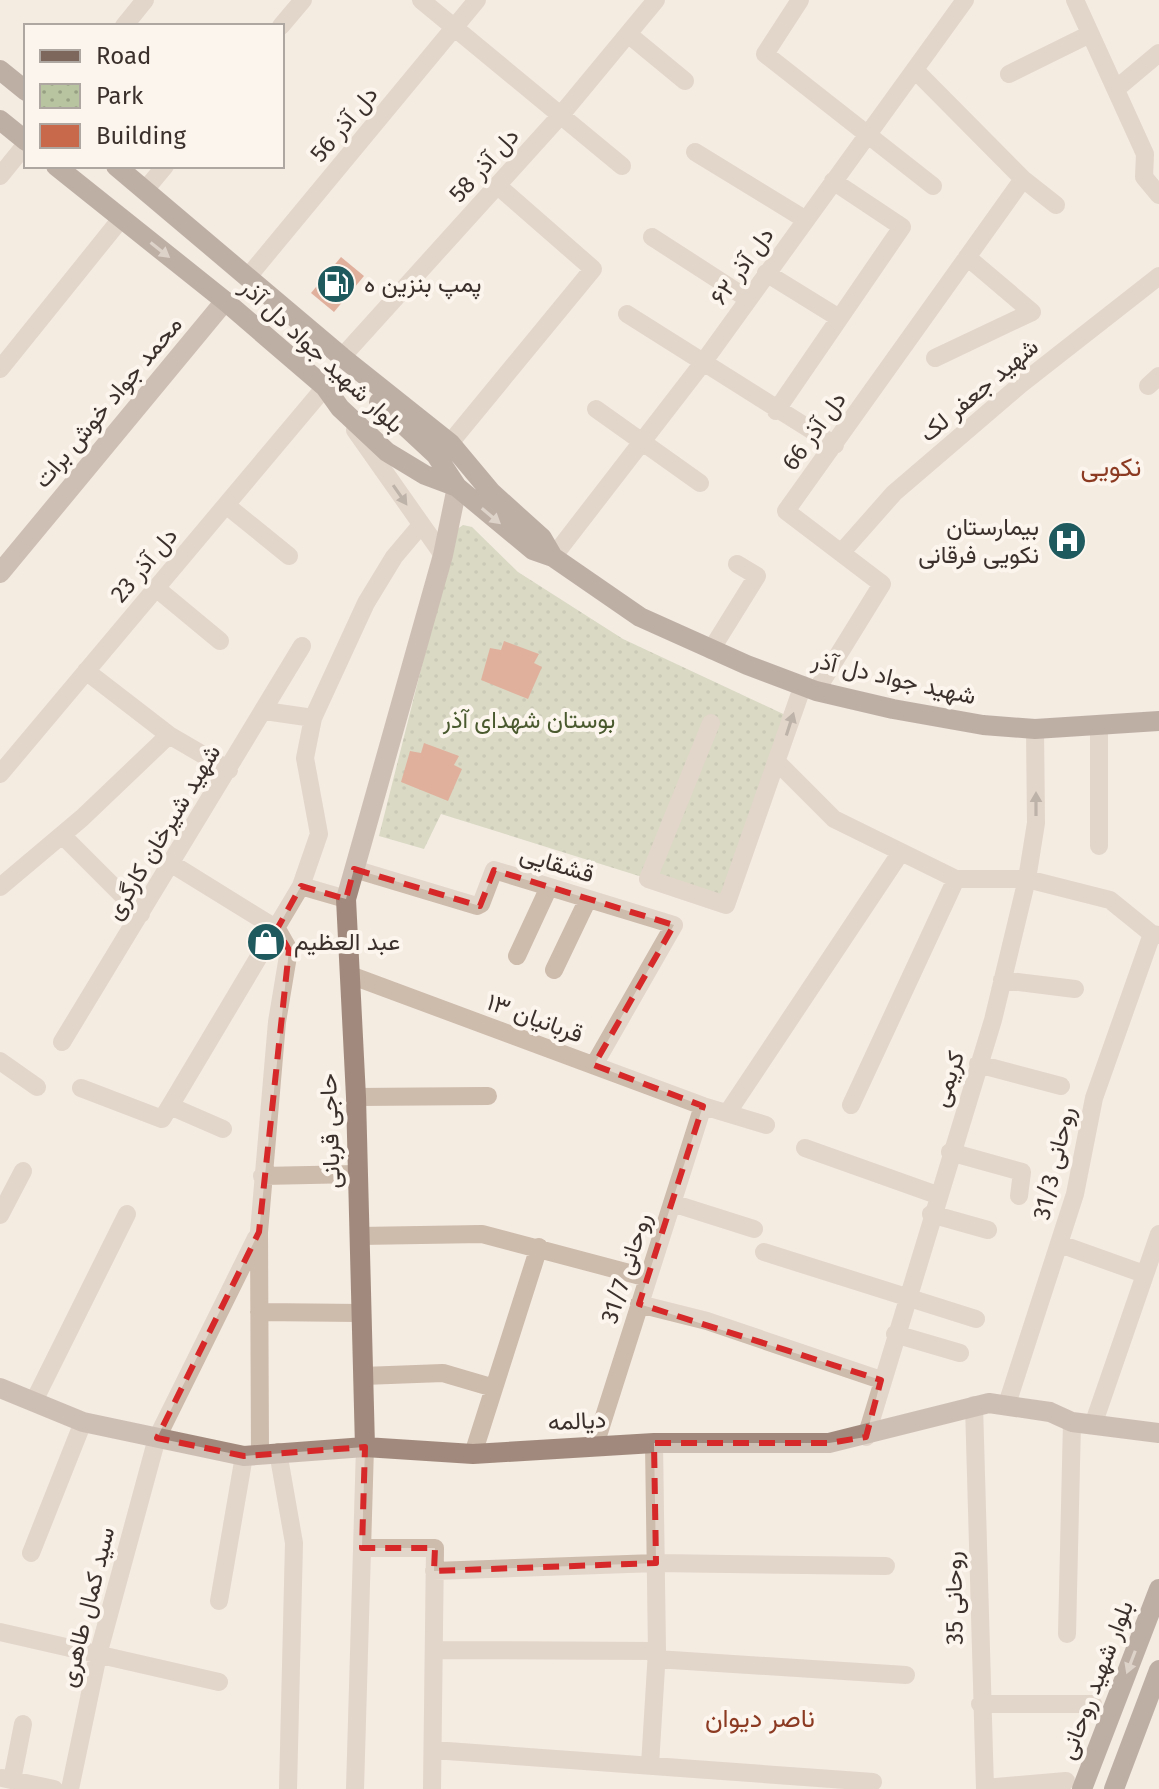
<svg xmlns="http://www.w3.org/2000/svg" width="1159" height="1789" font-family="'Fira Sans',Vazirmatn,sans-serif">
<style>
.park{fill:url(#park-dots)}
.building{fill:#c8694b}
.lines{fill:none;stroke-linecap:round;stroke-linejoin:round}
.street{stroke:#cdbbac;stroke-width:18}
.secondary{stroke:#a18a7d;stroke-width:20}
.primary{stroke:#7d675c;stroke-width:20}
.oneway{fill:#c2b5ac}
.oneway2{fill:#7d6f65}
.marked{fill:none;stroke:#d62828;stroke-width:6;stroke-dasharray:16 10;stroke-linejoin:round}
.labels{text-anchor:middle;stroke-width:8;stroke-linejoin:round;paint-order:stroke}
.street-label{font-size:24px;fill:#3b302b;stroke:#fbf5ee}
.poi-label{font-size:24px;fill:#3b302b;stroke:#fbf5ee;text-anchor:start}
.park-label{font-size:24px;fill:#4a5a2e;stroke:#fbf5ee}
.neighbourhood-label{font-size:26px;fill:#8c3b22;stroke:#fbf5ee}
</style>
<defs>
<pattern id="park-dots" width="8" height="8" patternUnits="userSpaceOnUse" patternTransform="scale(2)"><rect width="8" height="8" fill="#b8c4a0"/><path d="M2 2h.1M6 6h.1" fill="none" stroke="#97a083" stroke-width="1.8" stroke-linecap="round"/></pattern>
</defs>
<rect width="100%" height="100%" fill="#f4ebe1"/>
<path class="park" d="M463 525 472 527 518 572 623 639 796 720 719 901 441 814 424 849 379 836 456 530Z"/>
<path class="building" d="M341 257 364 276 334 312 311 293Z
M504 641 539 654 534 663 542 667 528 699 481 680 490 648 501 650Z
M424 743 459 756 454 765 462 769 448 801 401 782 410 751 421 753Z"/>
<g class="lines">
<path class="street" d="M421 0 622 166
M800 0 765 54 933 186
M1075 0 1145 154 1144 177 1159 195
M124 26 145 0
M281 26 303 0
M628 34 685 81
M915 70 1023 179 1056 205
M1009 74 1090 34
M1116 89 1159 53
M695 152 806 220
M0 176 26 144
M145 190 165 166
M652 237 748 299
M766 273 839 318
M247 278 477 0
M627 314 835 445
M342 357 560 116 656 0
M935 358 1032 312 967 257
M0 369 120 220
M1148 386 1159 376
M596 409 700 483
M776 411 902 227 833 181
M355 430 443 555
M450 443 593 269 498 186
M226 505 289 556
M841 553 894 493 1020 385 1159 276
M553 557 702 364 965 0
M156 588 220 641
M711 650 757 576 737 564
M86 671 169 735 229 770
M816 691 882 584 786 511 1023 179
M265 711 313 718
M711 723 648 879 726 905 803 685
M778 763 834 819 956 879H1027L1110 900 1152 934 1159 935
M0 774 325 387
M62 835 141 914
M1099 846V725
M172 864 277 929 289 950 277 1022 259 1232 260 1454
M354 869 477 906 481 904 494 870 674 925 594 1065
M301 886 346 899
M0 887 82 818 169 735
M517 956 549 887
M554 970 588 899
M350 975 703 1106 766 1125
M1002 980 1075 989
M62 1042 302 646
M0 1061 37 1087
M978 1064 1061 1086
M81 1088 162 1119 170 1106 301 886 319 834 305 758 313 718 366 603 394 557 421 525
M356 1097 488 1096
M851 1105 956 879
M170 1106 223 1129
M728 1112 901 852
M805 1148 937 1195
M950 1152 1022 1172 1019 1196
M262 1176 357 1174
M672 1203 754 1229
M931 1214 988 1230
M0 1215 23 1171
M359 1236 482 1234 648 1278
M1060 1244 1144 1274
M764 1252 976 1319
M639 1304 707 1321 881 1380
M259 1312 361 1313
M895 1334 960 1353
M363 1376 443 1373 494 1388
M34 1401 127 1214
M1007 1404 1075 1194 1094 1098 1152 934
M974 1405 985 1789
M1093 1425 1159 1234
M866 1437 993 1020 1027 879 1036 823 1035 729
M595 1445 703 1106
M278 1452 294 1543 288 1789
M473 1454 539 1247
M362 1548H435L432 1789
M31 1553 83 1422
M434 1571 656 1563 886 1566
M219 1601 244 1456
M0 1632 219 1682
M1067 1634 1072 1422
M434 1650 657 1651
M656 1659 906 1675
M980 1704H1093
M433 1750 873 1782
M650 1765 657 1651 654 1443
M2 1778 54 1789
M12 1780 23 1724
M985 1788 1066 1781
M70 1789 98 1655 157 1438 256 1238
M355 1789 365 1447"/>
<path class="secondary" d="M0 573 225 301
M0 1388 83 1422 244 1456 365 1447 473 1454 654 1443H829L989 1403 1050 1412 1072 1422 1159 1433
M365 1447 356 1097 346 899 443 555 457 487"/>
<path class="primary" d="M0 70 26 91
M0 120 26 141
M56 166 225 301 325 387 340 408 387 452 425 475 457 487 533 550 553 557
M116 166 342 357 450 443 491 492 542 538 553 557 640 617 747 665 816 691 893 709 983 725 1035 729 1159 721
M379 402 436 455 457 487
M1082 1789 1159 1589
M1114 1789 1159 1670"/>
</g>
<defs><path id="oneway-solid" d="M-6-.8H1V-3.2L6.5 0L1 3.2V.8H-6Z" transform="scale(2)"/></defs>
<g class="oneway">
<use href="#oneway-solid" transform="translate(160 250) rotate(38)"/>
<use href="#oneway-solid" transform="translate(491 516) rotate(40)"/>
<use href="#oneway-solid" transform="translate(1131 1662) rotate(111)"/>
</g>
<g class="oneway2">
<use href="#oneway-solid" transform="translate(400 495) rotate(55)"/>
<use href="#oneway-solid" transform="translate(790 724) rotate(-72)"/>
<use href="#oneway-solid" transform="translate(1036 804) rotate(-90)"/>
</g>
<path d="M0 0H1159V1789H0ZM354 869 480 906 494 870 674 925 594 1065 703 1106 639 1304 881 1380 866 1437 829 1443H654L656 1563 434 1571 435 1548H362L365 1447 244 1456 157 1438 259 1232 289 950 277 929 301 886 346 899Z" fill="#f4ebe1" fill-opacity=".55" fill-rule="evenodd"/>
<path class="marked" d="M354 869 480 906 494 870 674 925 594 1065 703 1106 639 1304 881 1380 866 1437 829 1443H654L656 1563 434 1571 435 1548H362L365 1447 244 1456 157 1438 259 1232 289 950 277 929 301 886 346 899Z"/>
<defs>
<symbol id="fuel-disc" viewBox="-11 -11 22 22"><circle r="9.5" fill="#1f5a5e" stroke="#fbf5ee"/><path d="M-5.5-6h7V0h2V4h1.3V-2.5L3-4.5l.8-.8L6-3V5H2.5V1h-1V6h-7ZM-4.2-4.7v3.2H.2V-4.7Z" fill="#fff"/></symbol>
<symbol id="hospital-disc" viewBox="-11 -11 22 22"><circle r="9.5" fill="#1f5a5e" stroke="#fbf5ee"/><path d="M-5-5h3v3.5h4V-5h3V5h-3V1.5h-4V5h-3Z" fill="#fff"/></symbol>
<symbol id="shop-disc" viewBox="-11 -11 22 22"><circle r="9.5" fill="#1f5a5e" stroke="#fbf5ee"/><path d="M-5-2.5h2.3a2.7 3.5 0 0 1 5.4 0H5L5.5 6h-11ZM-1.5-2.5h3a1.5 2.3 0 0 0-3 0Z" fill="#fff"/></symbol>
</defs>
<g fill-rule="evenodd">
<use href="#fuel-disc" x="314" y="262" width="44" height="44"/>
<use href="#hospital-disc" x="1045" y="519" width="44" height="44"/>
<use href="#shop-disc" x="244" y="920" width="44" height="44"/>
</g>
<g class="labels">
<g class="street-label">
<text transform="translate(344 124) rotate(-50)" y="8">دل آذر 56</text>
<text transform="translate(484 165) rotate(-48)" y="8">دل آذر 58</text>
<text transform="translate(742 266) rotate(-54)" y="8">دل آذر ۶۲</text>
<text transform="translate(322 356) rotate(43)" y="8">بلوار شهید جواد دل آذر</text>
<text transform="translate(979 390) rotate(-40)" y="8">شهید جعفر لک</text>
<text transform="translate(108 402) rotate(-50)" y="8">محمد جواد خوش برات</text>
<text transform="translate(814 431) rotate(-54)" y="8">دل آذر 66</text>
<text transform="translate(144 565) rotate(-50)" y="8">دل آذر 23</text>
<text transform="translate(894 678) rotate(13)" y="8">شهید جواد دل آذر</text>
<text transform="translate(163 832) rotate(-59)" y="8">شهید شیرخان کارگری</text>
<text transform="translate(557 864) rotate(17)" y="8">قشقایی</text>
<text transform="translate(535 1018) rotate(20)" y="8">۱۳ قربانیان</text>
<text transform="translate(948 1079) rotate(-72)" y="8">کریمی</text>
<text transform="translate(330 1131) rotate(-92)" y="8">حاجی قربانی</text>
<text transform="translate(1054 1163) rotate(-77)" y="8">روحانی 31/3</text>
<text transform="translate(626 1268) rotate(-72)" y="8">روحانی 31/7</text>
<text transform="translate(577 1421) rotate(-3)" y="8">دیالمه</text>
<text transform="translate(954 1598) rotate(-91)" y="8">روحانی 35</text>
<text transform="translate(87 1607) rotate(-76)" y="8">سید کمال طاهری</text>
<text transform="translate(1096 1680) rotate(-69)" y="8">بلوار شهید روحانی</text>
</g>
<g class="poi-label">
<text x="364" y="292">پمپ بنزین ه</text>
<text x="1039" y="535" text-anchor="end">بیمارستان<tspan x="1039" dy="28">نکویی فرقانی</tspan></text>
<text x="294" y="950">عبد العظيم</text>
</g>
<g class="park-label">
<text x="529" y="728">بوستان شهدای آذر</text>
</g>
<g class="neighbourhood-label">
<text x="1111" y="476">نکویی</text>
<text x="760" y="1727">ناصر دیوان</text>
</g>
</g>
<rect x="24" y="24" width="260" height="144" fill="#fbf5ee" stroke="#aea6a0" stroke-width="2"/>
<rect x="40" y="50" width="40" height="12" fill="#7d675c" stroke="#aea6a0" stroke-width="2"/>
<text x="96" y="64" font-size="24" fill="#3b302b">Road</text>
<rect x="40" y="84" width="40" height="24" fill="url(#park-dots)" stroke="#aea6a0" stroke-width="2"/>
<text x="96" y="104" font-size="24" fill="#3b302b">Park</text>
<rect x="40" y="124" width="40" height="24" fill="#c8694b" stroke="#aea6a0" stroke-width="2"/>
<text x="96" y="144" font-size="24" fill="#3b302b">Building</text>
</svg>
